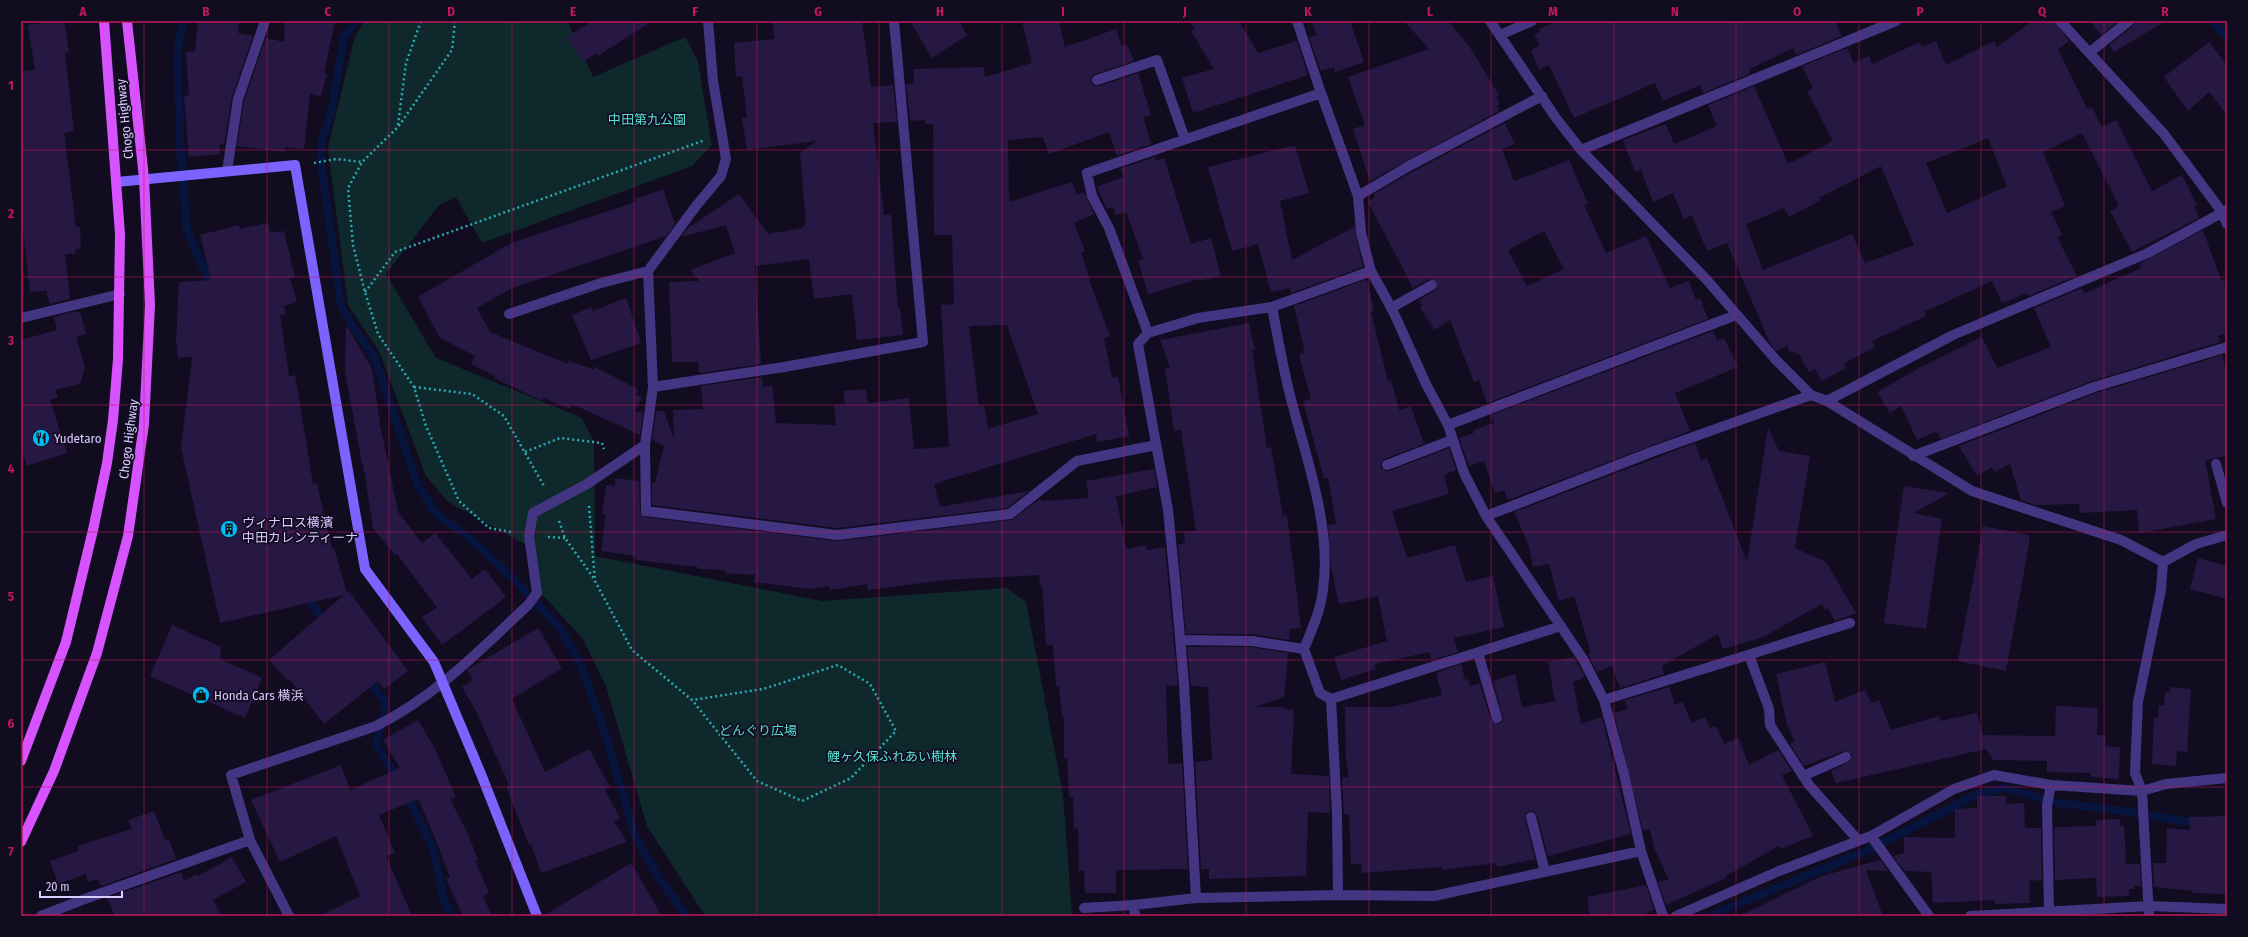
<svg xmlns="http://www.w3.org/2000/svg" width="2248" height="937" font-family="'Fira Sans Condensed','Noto Sans JP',sans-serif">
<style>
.green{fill:#0f282b}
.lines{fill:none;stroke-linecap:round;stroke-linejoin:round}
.stream{stroke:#07143e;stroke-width:8}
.building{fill:#261842;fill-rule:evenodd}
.path{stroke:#29abb6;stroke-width:2.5;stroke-dasharray:2 3;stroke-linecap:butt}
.lane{stroke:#433582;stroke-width:10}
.street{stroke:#433582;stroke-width:10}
.secondary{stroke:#7c63ff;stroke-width:10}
.primary{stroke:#d653ff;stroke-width:10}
.grid{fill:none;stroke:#c2185b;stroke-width:1;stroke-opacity:0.55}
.labels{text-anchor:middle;stroke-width:3.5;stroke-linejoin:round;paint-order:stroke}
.street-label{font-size:13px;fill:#d9ccff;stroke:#120c21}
.park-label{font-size:13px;fill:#54e3d2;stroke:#120c21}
.poi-label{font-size:13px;fill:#d9ccff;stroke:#120c21;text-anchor:start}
.neatline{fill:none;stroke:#c2185b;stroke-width:1.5}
.grid-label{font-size:13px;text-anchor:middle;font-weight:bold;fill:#c2185b}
</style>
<rect width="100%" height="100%" fill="#120c21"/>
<path class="green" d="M364 21H569L568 22 593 77 685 37 698 61 712 145 692 166 482 243 456 197 439 205 386 274 436 358 582 418 594 442 595 556 822 601 1007 588 1026 602 1063 794 1072 916H705L647 826 606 686 583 639 540 592 530 547 448 502 426 476 379 351 348 305 328 148 354 39Z"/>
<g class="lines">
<path class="stream" d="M184 21 179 40 178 62 180 147 187 230 212 289
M357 21 344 36 332 109 321 143V163L341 306 357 333 374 356 418 486 435 512 478 545 514 579 560 628 580 663 605 733 635 836 659 878 687 916
M2212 21 2227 37
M304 594 326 623
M367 677 386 703 376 744 398 780
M406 793 433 849 444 899 451 916
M1709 916 1871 849 1977 794 2004 788 2059 803 2131 812 2183 821 2200 822"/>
</g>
<path class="building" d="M57 21H64L69 52 65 53 74 131 64 133 76 227H80L81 249H75L76 254H65L70 299 50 304 46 291 30 292 21 210V71L35 70 28 25Z
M198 21H239L238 33 253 36 232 97 224 145 219 144 220 154 189 157 184 96 189 95 186 52 195 51Z
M285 21H335L324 73 327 74 321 96 310 94 304 149 285 147 284 152 237 146 244 101 266 38 284 42Z
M592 21H652L598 56 596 53 583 62 567 37Z
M772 21H862L871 87 893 85 897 122 873 123 884 215H891L898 309 900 308 903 335 857 340 852 294 814 299 809 259 755 266 761 364 699 373 698 362H672L669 282 699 281 690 270 735 253 726 225 681 237 688 228 739 194 768 234 803 228V225H806L800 153 817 141 747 150 742 118H747L742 76 736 77 734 43 775 39Z
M910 21H959L967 35 932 58Z
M1022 21H1059L1065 47 1116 29 1122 46 1127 44 1134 61 1095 74 1091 78V82L1095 86H1099L1138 73 1151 115 1143 117 1151 144 1117 156 1109 132 1049 154 1043 137 1008 140 1009 202 1072 182 1077 195 1084 192 1094 214 1074 223 1085 251 1081 252 1092 288 1110 336 1104 338 1112 378 1118 377 1129 436 1097 442 1096 434 934 484 940 507 1029 491 1007 508 837 528 652 505V483H655L664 446 652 440 656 411H664L674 440 673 410 703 409 701 386 762 377 763 387 772 386 776 423 836 425 834 405 845 404 843 391 866 389 868 403 909 398 914 449 949 447 941 305 954 304 952 235H934L933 124H925V120L910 121 906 84 914 83V69L984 67 985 77 1032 63ZM1007 325 1038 414 988 429 984 405 979 406 969 326Z
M1190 21H1239L1258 53 1297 41 1308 75 1193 113 1182 78 1214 69 1191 31 1195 29Z
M1311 21H1350L1364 62 1335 72 1334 67 1321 71 1309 37 1317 35Z
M1404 21H1448L1469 46 1499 95 1496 97 1500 104 1497 106 1499 111 1370 181 1353 129 1365 125 1348 77 1429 49Z
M1558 21H1835L1842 36 1796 55 1793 48 1750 69 1749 74 1703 93 1700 85 1663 101 1655 83 1574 118 1549 65 1539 70 1531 50 1540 45 1534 34 1540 32 1539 29Z
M2033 21H2054L2069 41 2058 49 2087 109 2092 107 2102 127 2116 120 2152 191 2182 175 2197 205 2194 206 2199 218 2132 252 2110 211 2119 206 2082 133 2043 152 2065 206 2051 212 2062 234 2057 237 2077 276 2028 296 2027 293 2002 303 1992 281 1924 312 1926 316 1872 341 1875 347 1844 363 1846 368 1822 381 1815 369 1809 372 1798 353 1796 354 1794 351 1790 353 1787 346 1776 351 1770 343 1727 243 1707 251 1692 215 1684 219 1673 193 1653 202 1641 170 1635 172 1623 140 1666 124 1674 144 1717 126 1708 105 1754 86 1788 164 1833 141 1807 91 1813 88 1802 66 1847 48 1854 63 1869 56 1872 64 1920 42 1922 47 1936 41 1946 65 1994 41 1997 47ZM1988 138 2007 186 1947 213 1926 163ZM1881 166 1914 245 1865 263 1852 234 1763 270 1746 224 1784 208 1789 217 1821 200 1819 198Z
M2090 21H2119L2101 35Z
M2135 21H2166L2114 52 2109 45 2133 26Z
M2209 42 2227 65V115L2209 92 2188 111 2164 77Z
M1505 123 1515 144 1502 149 1514 181 1569 160 1588 204 1584 205 1606 253 1646 236 1670 288 1689 281 1696 300 1700 298 1708 319 1487 403 1479 380 1474 382 1450 320 1434 330 1420 307 1422 305 1419 300 1437 289V282L1429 279 1413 288 1368 202 1375 197 1374 194 1412 172ZM1544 231 1564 269 1527 286 1508 250Z
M1295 145 1309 193 1280 201 1292 260 1354 227 1363 267 1291 293 1290 288 1271 292 1258 244 1232 251 1208 167Z
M1155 157 1156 161 1164 158 1191 244 1211 238 1221 276 1199 281V279L1148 294 1138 260 1143 259 1126 212 1116 215 1113 207 1107 209 1097 187 1123 177 1121 168Z
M663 189 675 224 666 236 510 289 477 308 490 332 568 364 569 361 595 370 593 366 638 389 636 395 642 397 635 412H643L640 435 572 404 570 409 544 398 542 401 494 378 495 376 471 364 475 356 440 338 418 297 511 243 636 202 635 199Z
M268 223 270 233 284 231 295 277 290 278 297 302 284 306 286 314 280 315 289 376 295 375 313 484 317 483 332 549 334 548 347 593 349 591 408 671 384 689 378 681 324 724 290 680 288 681 269 660 344 595 220 623 181 448 192 357 178 358 176 341 179 282 211 280 200 235 239 225 240 229Z
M2203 230 2221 280 2224 279 2227 294V334L2218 336 2220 342 2092 381 1941 439 1937 431 1917 440 1901 406 1890 413 1877 392 1921 367 1982 337 1997 368 2051 347 2034 308 2082 288 2085 293 2141 268 2139 264Z
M1367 279 1374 311 1371 312 1388 381 1391 380 1399 410 1411 406 1424 444 1384 459 1381 464V468L1386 471H1389L1449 448 1456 470 1444 475 1449 494 1392 511 1407 558 1455 545 1466 582 1493 576 1504 627 1454 638 1458 652 1432 660 1429 652 1375 664 1376 669 1341 680 1334 657 1387 641 1378 596 1339 604 1331 567 1328 525 1336 524 1328 478 1324 479 1303 401 1311 399 1299 355 1305 353 1294 306Z
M626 298 641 343 591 360 572 315 592 307 593 311Z
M72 312H80L86 334 76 337 85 367 80 384 55 390 58 398 50 400 67 453 27 466 21 448V340L57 330 54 317Z
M1249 323 1255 350H1252L1267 448 1271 447 1283 516 1287 515 1301 628 1290 629 1289 640 1252 634H1186L1178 545 1185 543 1184 531H1196L1181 430 1174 431 1165 369 1170 367 1160 340Z
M346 325 372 369 380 424 398 512 422 543 435 533 472 579 485 569 506 597 442 645 422 617 437 607 397 554 395 555 373 528 363 464H362L345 371Z
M1713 331 1717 341 1724 338 1738 367 1675 393 1690 431 1508 500 1504 490 1495 493 1484 461 1469 466 1459 438 1474 433 1473 430 1494 423 1491 415Z
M2222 355 2227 375V456L2205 460 2216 519 2139 533 2137 510 2080 513 2079 504 2035 505 2021 500 2010 464 1995 472 1992 467 1977 476 1959 446 2096 393Z
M1768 428 1779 451 1810 456 1795 548 1826 562 1856 613 1835 621 1828 608 1825 610 1822 604 1763 637 1723 649 1718 634 1662 666 1664 674 1620 688 1612 666 1597 672 1588 654 1591 653 1574 596 1559 601 1549 564 1533 567 1529 546 1514 512 1695 443 1701 460 1707 458 1747 562Z
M1154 469 1157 487 1116 496 1126 549 1146 545 1147 550 1165 547 1178 686 1166 685 1168 764 1182 763 1188 869 1116 870V893H1085L1084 871H1079L1078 828 1074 829 1073 797H1069L1067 758H1064V717L1062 718 1059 685 1056 686 1053 645H1046L1042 585H1039L1040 575 944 580 868 590 867 584 830 590 829 586 809 589 754 582 755 575 725 573V570L698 569V567L636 560V556L601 551 606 514H602L606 485 615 486V478L639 481 640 511 645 517 838 541 1011 520 1040 499 1042 501 1089 498 1086 481Z
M1904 486 1949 493 1914 513 1942 519 1926 629 1884 623Z
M1983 526 2029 535V544L2006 671 1958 661Z
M2198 558 2227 566V599L2190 589Z
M172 625 221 647 220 659 262 678 245 718 150 676Z
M538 628 562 668 512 699 545 772 589 749 610 787 605 790 620 818 614 821 627 842 541 873 531 844 529 845 506 786 509 785 475 709 462 687 473 680 467 670Z
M1187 647H1251L1288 653 1284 697 1254 707H1284L1283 709 1294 710 1291 774 1329 776 1330 813 1308 812 1306 876 1209 879V869H1201L1195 762 1212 760 1208 687 1191 686Z
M1574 657 1585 677 1573 682 1581 724 1602 717 1631 834 1548 856 1537 815 1535 812 1530 811 1526 813 1525 818 1535 859 1497 867 1496 863 1442 870V867L1362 873 1361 864H1351L1349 814H1344L1342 777 1349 778 1346 759 1345 707H1392L1442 695 1436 673 1461 664 1465 680 1468 679 1470 686 1480 684 1491 720 1498 724 1502 722 1503 717 1493 681 1515 674 1522 707 1555 701 1548 662Z
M1825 662 1835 702 1865 690 1871 703 1879 700 1891 730 1939 716 1940 721 1977 713 1982 735 2055 736 2056 706 2098 708 2097 735H2106L2105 746 2120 747 2119 779 2091 777V773L2047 772V761L1993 760 1986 749 1836 783 1831 771 1851 761 1852 754 1844 751 1804 766 1790 744 1795 741 1787 725 1776 674Z
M1669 687 1675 704 1683 702 1691 723 1705 717 1710 728 1716 726 1724 744 1738 738 1749 765 1778 750 1792 771 1782 775 1813 836 1781 849 1779 846 1726 876V878L1666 905 1658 882 1669 880 1654 848 1650 829 1643 831 1614 713 1628 709 1625 700Z
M2170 687 2191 689 2187 752 2177 751 2176 766 2152 764 2154 718H2158L2159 705H2164L2165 692H2170Z
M418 720 435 749 456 797 450 799 468 834 478 860H475L489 893 483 896 492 916H463L446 879 450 877 431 828 418 799 379 815 395 853 386 856 412 916H320L360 896 336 836 280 862 251 800 341 765 350 790 400 768 383 740Z
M1977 796H2006V804L2024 803 2025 828H2041L2042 880 2029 881 2030 903 1995 904V900L1933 903 1931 872 1905 871 1893 856 1904 853V837L1955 838V809L1977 808Z
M154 811 165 840 169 839 176 859 101 886 98 879 88 882 86 874 58 884 50 861 79 851 77 846 132 829 128 820Z
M2227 816V894L2192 893V891L2154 887 2153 863H2166L2167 828 2190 830 2189 817Z
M2120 819V826H2124L2126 864H2140L2141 886H2134L2135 889H2129V896L2097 897 2096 878 2055 880 2054 827 2096 826V820Z
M232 857 246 882 213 900 222 916H115L107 898 181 872 184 881 197 874 198 876Z
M1880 860 1888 871 1866 870 1883 916H1739L1822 876Z
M631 863 662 916H543Z
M1646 885 1654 910 1641 916H1590L1587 897Z"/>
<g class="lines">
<path class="path" d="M455 21 452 50 398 127 362 162 348 188 353 245 365 292 378 334 414 387 426 426 459 501 489 528 511 532
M398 125 406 63 421 21
M314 163 336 159 362 162
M365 292 395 252 705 140
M414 387 472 394 504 416 544 486
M525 452 560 438 602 443 604 449
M589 506 595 581 632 650 692 700 757 781 802 801 851 778 896 731 870 684 838 665 763 689 692 700
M559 521 565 538 595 580
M548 537 565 538"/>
<path class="lane" d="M1391 308 1432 285
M2216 464 2227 503
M1387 465 1452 440
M1478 653 1497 718
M1803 776 1846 757
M1531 817 1545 872
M1084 908 1134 905"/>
<path class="street" d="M1297 21 1321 93 1358 196 1361 233 1371 271 1393 311 1426 384 1448 425 1464 473 1486 516 1583 659 1604 700 1624 774 1641 851 1663 916
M1490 21 1556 118 1581 150 1706 279 1776 360 1811 395 1827 401 1972 491 2121 540 2163 562
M2060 21 2164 134 2222 212 2227 224
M1500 35 1532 21
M2090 52 2129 21
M1097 80 1157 60 1185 139
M1581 150 1896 21
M227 171 238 99 265 21
M1358 196 1409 166 1542 96
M1371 271 1272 307 1198 318 1148 333 1138 344 1168 510 1176 591 1184 684 1196 898 1338 895 1434 896 1641 851
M1272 307C1278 338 1283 369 1291 399 1306 458 1332 527 1323 589 1321 610 1312 629 1304 649
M509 314 601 283 648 271
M21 318 120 294
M1148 333 1109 228 1092 196 1087 173 1321 93
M653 387 784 367 923 342 894 21
M1827 401 1953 335 2148 253 2227 210
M1448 425 1736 315
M645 445 646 511 837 535 1010 514 1077 461 1156 445
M1913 456 2094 387 2227 347
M1486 516 1654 451 1811 395
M2163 562 2196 544 2227 535
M1181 640 1252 641 1304 649 1320 693 1331 699 1337 813 1338 895
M1749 655 1769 709 1770 725 1809 785 1858 840
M1331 699 1561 626
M1604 700 1850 623
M1871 836 1929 916
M2049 913 2047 805 2051 785
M41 916 82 900 250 840
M289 916 250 840 231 775 376 726C435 697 481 649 528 605L537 593 529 536 533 513 587 484 645 445 653 387 648 271 696 206 721 176 726 159 713 81 708 21
M1135 916 1134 905 1196 898
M1676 916 1779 871 1871 836 1954 789 1994 775 2051 785 2142 791 2166 784 2227 778
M1970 916 2149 906 2227 909
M2149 916 2142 791 2135 773 2138 702 2161 590 2163 562"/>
<path class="secondary" d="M117 182 295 165 365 569 434 662 481 774 537 916"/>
<path class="primary" d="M21 761 66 642 93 530 107 463 113 420 118 359 120 234 104 21
M21 842 54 771 97 653 128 536 144 424 150 305 144 178 127 21"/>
</g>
<path class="grid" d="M144 21V916M267 21V916M389 21V916M512 21V916M634 21V916M757 21V916M879 21V916M1002 21V916M1124 21V916M1246 21V916M1369 21V916M1491 21V916M1614 21V916M1736 21V916M1859 21V916M1981 21V916M2104 21V916M21 150H2227M21 277H2227M21 405H2227M21 532H2227M21 660H2227M21 787H2227"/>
<defs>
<symbol id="restaurant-disc" viewBox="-11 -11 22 22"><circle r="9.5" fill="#00bdf7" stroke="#120c21"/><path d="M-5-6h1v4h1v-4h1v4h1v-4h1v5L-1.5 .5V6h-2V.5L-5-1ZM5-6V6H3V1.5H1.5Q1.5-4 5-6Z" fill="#111"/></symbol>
<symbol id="building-disc" viewBox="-11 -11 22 22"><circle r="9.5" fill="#00bdf7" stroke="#120c21"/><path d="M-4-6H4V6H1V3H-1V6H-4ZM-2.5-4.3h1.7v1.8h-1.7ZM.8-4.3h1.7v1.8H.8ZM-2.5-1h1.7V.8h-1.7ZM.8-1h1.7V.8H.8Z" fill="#111"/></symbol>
<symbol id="shop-disc" viewBox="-11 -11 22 22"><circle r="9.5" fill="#00bdf7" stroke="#120c21"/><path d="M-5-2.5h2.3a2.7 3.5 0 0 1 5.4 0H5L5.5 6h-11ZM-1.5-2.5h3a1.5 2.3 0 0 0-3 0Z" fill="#111"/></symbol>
</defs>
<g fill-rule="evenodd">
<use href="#restaurant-disc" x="31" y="428" width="20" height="20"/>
<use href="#building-disc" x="219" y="519" width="20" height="20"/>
<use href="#shop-disc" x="191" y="685" width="20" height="20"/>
</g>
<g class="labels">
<g class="street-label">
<text transform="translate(124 119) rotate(-96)" y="5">Chogo Highway</text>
<text transform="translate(128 439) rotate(-83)" y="5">Chogo Highway</text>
</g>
<g class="park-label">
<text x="647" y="124">中田第九公園</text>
<text x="758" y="735">どんぐり広場</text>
<text x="892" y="761">鯉ヶ久保ふれあい樹林</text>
</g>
<g class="poi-label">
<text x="54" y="443">Yudetaro</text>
<text x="242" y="527">ヴィナロス横濱<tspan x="242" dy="15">中田カレンティーナ</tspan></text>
<text x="214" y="700">Honda Cars 横浜</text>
</g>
</g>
<rect width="2248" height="937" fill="none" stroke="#120c21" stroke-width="44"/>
<path d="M40 891v6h82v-6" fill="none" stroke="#d9ccff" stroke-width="2"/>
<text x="46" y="891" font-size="12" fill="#d9ccff" stroke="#120c21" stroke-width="3" paint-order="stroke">20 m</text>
<rect x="22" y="22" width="2204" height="893" class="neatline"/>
<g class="grid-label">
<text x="83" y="16">A</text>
<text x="206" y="16">B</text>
<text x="328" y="16">C</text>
<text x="451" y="16">D</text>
<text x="573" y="16">E</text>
<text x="695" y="16">F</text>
<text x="818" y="16">G</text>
<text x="940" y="16">H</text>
<text x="1063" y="16">I</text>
<text x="1185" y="16">J</text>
<text x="1308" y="16">K</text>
<text x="1430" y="16">L</text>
<text x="1553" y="16">M</text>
<text x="1675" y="16">N</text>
<text x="1797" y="16">O</text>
<text x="1920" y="16">P</text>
<text x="2042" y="16">Q</text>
<text x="2165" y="16">R</text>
<text x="11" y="90">1</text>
<text x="11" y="218">2</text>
<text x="11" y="345">3</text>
<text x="11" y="473">4</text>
<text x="11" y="601">5</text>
<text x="11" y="728">6</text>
<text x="11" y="856">7</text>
</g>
</svg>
